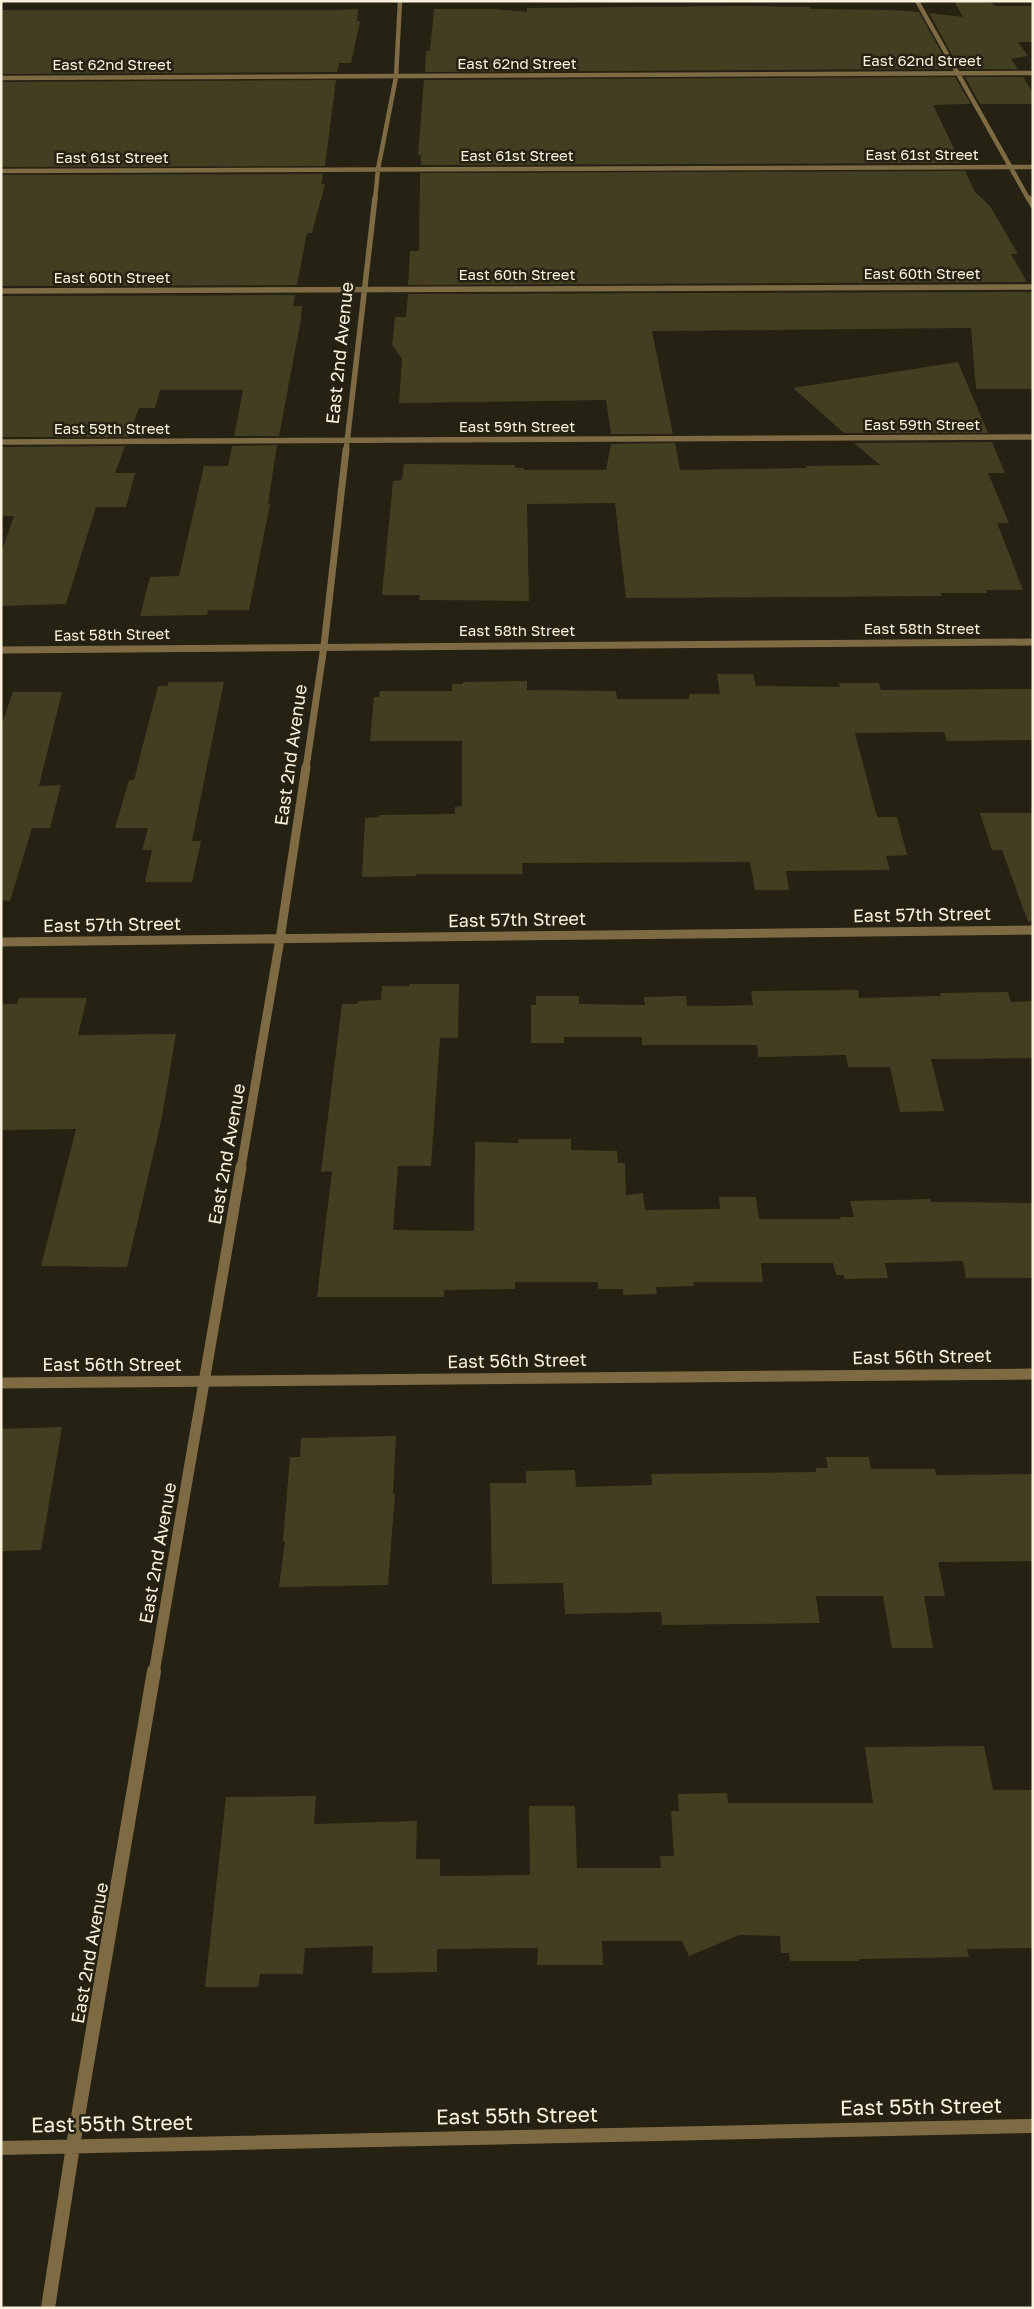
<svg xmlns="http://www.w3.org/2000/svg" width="1034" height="2309" font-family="'Golos Text',sans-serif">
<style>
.building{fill:#433e21}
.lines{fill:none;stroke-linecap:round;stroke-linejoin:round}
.minor-far5{stroke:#7e6b44;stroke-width:4.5}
.minor-far4{stroke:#7e6b44;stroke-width:5.5}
.minor-far3{stroke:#7e6b44;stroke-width:7}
.minor-far2{stroke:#7e6b44;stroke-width:9}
.minor-far1{stroke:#7e6b44;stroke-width:11}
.minor{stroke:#7e6b44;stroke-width:14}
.tertiary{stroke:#7e6b44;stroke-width:11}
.labels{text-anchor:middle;stroke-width:5;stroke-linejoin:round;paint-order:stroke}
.far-street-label{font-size:15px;fill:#faf2dc;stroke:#252113}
.street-label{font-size:18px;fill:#faf2dc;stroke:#252113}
.near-street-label{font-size:21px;fill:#faf2dc;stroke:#252113}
</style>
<rect width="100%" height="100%" fill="#252113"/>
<path class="building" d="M954 1H990L995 6H1033V42H1018L1028 56 1011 59 1018 69H960L929 13 963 17Z
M741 6 810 7 811 9 891 10 919 12 951 69 425 72 426 51H430L434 9H494L527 12V8Z
M337 10 358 9 357 21H360L351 63H339L337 72 1 74V10Z
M955 77 971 104 933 105 961 163 421 165V155H418L424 80Z
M965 77H1023L1033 93V104H980Z
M336 80 325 166 1 167V82Z
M965 171 975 192 990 206 1018 254H1011L1027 282 408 285 410 251H419L420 173Z
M323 174 321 184H325L312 233H307L297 285 1 286V175Z
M1032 292 1033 389H976L971 328 652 331 673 434H611L606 400 399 403 402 359 392 345 395 317H406L408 294Z
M295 295 293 306H302L301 319 279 436H234L243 390H160L155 408H139L128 437H1V296Z
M958 362 988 433H844L793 388Z
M992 442 1005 473H988L1009 523H997L1023 590H986L987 593H940L942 596 626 598 615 503 527 504 529 601 419 600 420 595H382L393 481 402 480 404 464 515 465V468H524V470H606L611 444 675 443 680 470 807 468 806 466 880 465 854 443Z
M277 445 268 504H270L249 610H208L207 615 140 616 150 577 179 576 204 466H228L232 446Z
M125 446 115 473H135L126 507H96L66 604 1 606V553L14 516H1V447Z
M717 674H753L756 686 840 687 839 683H879L881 690 1033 689V740L947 741 944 732 855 733 876 813 878 817H897L907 855 886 856 890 870 786 871 789 890H755L750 862 522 863 523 874H416V876L362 877 365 818 379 817V815L455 814V807L462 806V741H370L374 697H379L380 691H452V684H463V682L527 681V690L616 691 617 699H689V694H720Z
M168 682H224L192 841H201L192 882H145L152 850H142L148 828H115L129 780H134L158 686H168Z
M13 692H62L39 786 61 785 50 828H32L10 901 1 900V726Z
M980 813H1033V921L1028 922 1002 850H992Z
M409 984H459L458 1038H440L431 1166H398L393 1230 474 1231 475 1142 519 1143 518 1139H571V1150L617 1151 618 1163H625L626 1195 643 1193 645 1210 720 1209 719 1197H756L759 1219H841L840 1217H854L850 1201 930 1199 931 1202 1033 1203V1278H966L963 1261 885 1263 888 1278 844 1279V1275H836L833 1263H761L763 1282H693L694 1286 656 1287 657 1294 623 1295V1289H598V1282H515V1289L444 1290V1297H317L332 1171 321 1172 342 1004H357L358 1001 381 1000 382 986H409Z
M858 990 859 998 941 996 940 993 1008 992 1011 1002 1033 1001V1058L931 1059 944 1111 900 1112 890 1067H848L846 1055 758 1057 757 1045H642V1037H564V1043H531V1005H536V996H579V1004L645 1005 644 997 686 996 687 1006H713L753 1005 751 991Z
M19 998H87L78 1035 176 1034 162 1117 127 1267 41 1266 76 1129 1 1130V1004H17Z
M62 1427 41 1550 1 1551V1429Z
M396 1436 393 1494H395L388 1585 279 1587 285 1541H283L290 1457H300L301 1438Z
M826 1457H869L871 1469H935L936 1475 1033 1474V1561L938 1562 945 1596H924L933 1648H892L883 1596H816L820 1623 662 1625 661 1612 565 1614 563 1583 492 1584 490 1483H526V1471L575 1470 576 1487 652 1485 651 1474 816 1472V1468H828Z
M984 1746 993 1790H1033V1948L967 1949 969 1957 859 1959V1961H790L789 1953H781L780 1936 739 1935 689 1956 682 1941H602L603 1965H537L538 1948 437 1949V1972L372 1973 373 1946 305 1948 303 1974H260L258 1987H205L226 1797 316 1796 314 1824 417 1821 416 1859H440V1876L530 1875 529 1806H575L577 1868H661L660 1856H674L671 1811H679L678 1794 727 1793 728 1803H873L865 1747Z"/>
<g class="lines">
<path class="minor-far5" d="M917 1 1029 200
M1 78 1033 73
M1 171 1033 167
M375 200 378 169 396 77 400 1"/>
<path class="minor-far4" d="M1029 198 1033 206
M1 291 1033 287
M1 442 1033 437
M346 451 375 198"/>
<path class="minor-far3" d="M1 650 1033 642
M306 768 324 646 346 450"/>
<path class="minor-far2" d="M1 942 1033 930
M241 1168 280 939 306 767"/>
<path class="minor-far1" d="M154 1673 241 1167"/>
<path class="minor" d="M1 2148 1033 2126
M48 2308 73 2146 154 1671"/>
<path class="tertiary" d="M1 1383 1033 1374"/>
</g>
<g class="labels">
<g class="far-street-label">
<text x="922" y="66">East 62nd Street</text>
<text x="517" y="69">East 62nd Street</text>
<text x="112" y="70">East 62nd Street</text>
<text x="922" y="160">East 61st Street</text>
<text x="517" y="161">East 61st Street</text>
<text x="112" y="163">East 61st Street</text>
<text x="922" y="279">East 60th Street</text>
<text x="517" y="280">East 60th Street</text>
<text x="112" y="283">East 60th Street</text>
<text x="922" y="430">East 59th Street</text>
<text x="517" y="432">East 59th Street</text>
<text x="112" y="434">East 59th Street</text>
<text x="922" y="634">East 58th Street</text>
<text x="517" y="636">East 58th Street</text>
<text transform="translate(112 635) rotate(-1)" y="5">East 58th Street</text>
</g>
<g class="street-label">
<text transform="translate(340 353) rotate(-84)" y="6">East 2nd Avenue</text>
<text transform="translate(291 755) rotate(-82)" y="6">East 2nd Avenue</text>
<text transform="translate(922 915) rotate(-1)" y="6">East 57th Street</text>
<text transform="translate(517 920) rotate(-1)" y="6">East 57th Street</text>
<text transform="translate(112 925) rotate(-1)" y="6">East 57th Street</text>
<text transform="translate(227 1154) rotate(-80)" y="6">East 2nd Avenue</text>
<text transform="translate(922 1357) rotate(-1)" y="6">East 56th Street</text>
<text transform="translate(517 1361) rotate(-1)" y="6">East 56th Street</text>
<text x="112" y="1371">East 56th Street</text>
<text transform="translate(158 1553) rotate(-80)" y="6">East 2nd Avenue</text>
<text transform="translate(90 1953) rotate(-80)" y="6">East 2nd Avenue</text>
</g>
<g class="near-street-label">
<text transform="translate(921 2107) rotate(-1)" y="7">East 55th Street</text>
<text transform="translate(517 2116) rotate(-1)" y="7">East 55th Street</text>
<text transform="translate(112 2124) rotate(-1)" y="7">East 55th Street</text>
</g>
</g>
<rect width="1034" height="2309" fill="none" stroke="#faf2dc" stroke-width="5"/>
</svg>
